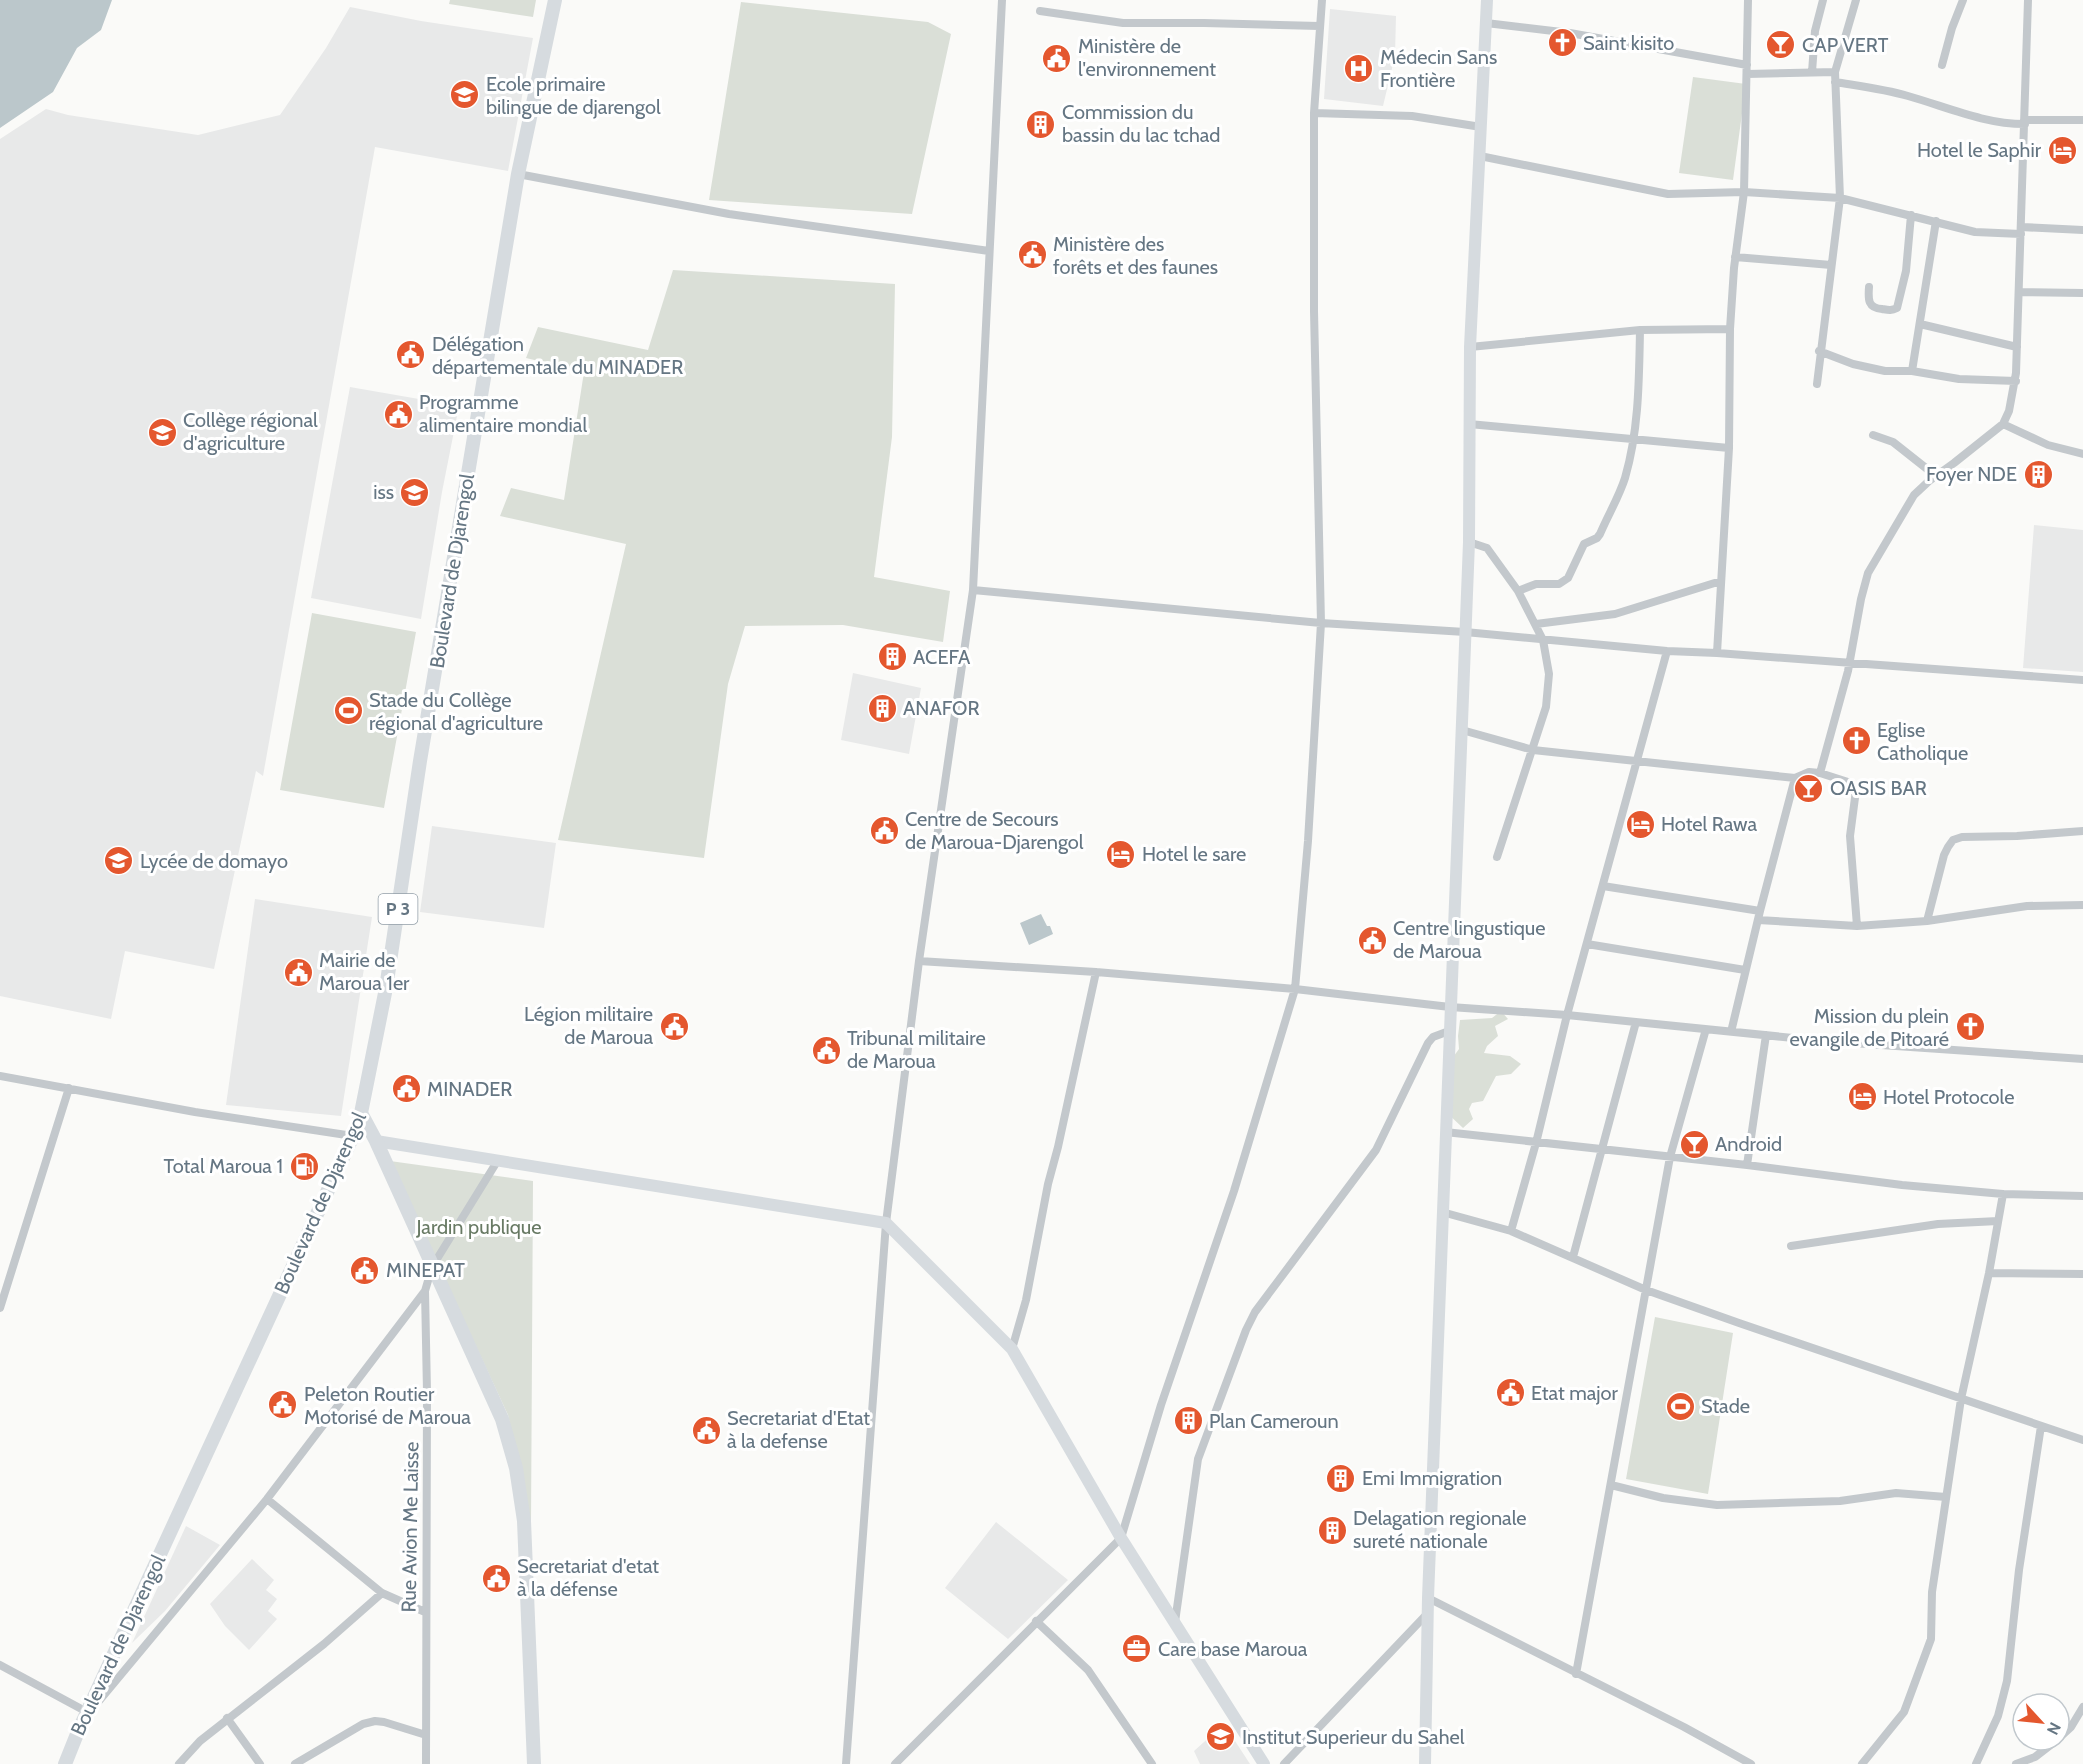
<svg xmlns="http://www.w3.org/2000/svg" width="2083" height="1764" font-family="Cabin,sans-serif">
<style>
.built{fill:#e8e9e9}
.green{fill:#dadfd7}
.water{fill:#bbc7cb}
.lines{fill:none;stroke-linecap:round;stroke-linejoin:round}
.street{stroke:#c3c8cc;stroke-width:8}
.secondary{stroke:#d6dbdf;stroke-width:12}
.primary{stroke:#d6dbdf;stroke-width:14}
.labels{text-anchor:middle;stroke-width:6;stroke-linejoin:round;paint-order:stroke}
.shield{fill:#fff;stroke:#939fa8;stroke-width:1.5}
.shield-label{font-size:18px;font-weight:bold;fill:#657683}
.poi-label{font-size:20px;fill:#657683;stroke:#fff;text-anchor:start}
.street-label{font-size:20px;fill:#657683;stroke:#fff}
.park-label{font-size:20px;fill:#687a64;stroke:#fff}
</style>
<rect width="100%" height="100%" fill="#fafaf8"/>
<path class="built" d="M350 7 421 21 533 38 508 171 375 147 263 776 256 771 214 969 125 951 111 1019 0 996V139L46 109 68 115 198 135 280 115 326 48Z
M1330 9 1396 16 1395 56 1383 106 1324 99Z
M350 387 459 406 442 492 421 619 311 598Z
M2034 525 2083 530V672L2023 668Z
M853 673 921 688 909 754 841 740Z
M432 826 556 843 544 928 420 912Z
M255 899 372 917 341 1116 226 1105Z
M996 1522 1068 1580 1008 1639 945 1588Z
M186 1526 220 1545 165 1611 132 1643Z
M252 1559 274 1580 266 1590 277 1599 268 1611 277 1619 249 1650 225 1626 210 1604Z
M1224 1724 1250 1764H1200L1194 1751Z"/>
<path class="green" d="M450 0H536L533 17 449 4Z
M741 2 928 22 951 34 912 214 709 200Z
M1693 77 1746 84 1733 180 1679 173Z
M673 270 895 284 892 437 874 577 950 591 943 642 843 625 745 626 728 684 704 858 558 840 626 544 500 516 511 488 564 500 584 372 526 358 538 327 648 350Z
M312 613 416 632 384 808 280 790Z
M1501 1011 1508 1019 1495 1026 1498 1036 1487 1046 1484 1053 1510 1056 1521 1064 1511 1074 1496 1076 1483 1101 1472 1103 1469 1109 1473 1119 1463 1128 1446 1112 1448 1064 1459 1049 1458 1036 1460 1020 1492 1018Z
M390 1161 533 1181 531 1524 508 1415Z
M1655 1317 1733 1333 1708 1494 1626 1479Z"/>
<path class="water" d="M0 0H112L101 30 77 48 53 92 0 128Z
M1041 914 1047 926H1050L1053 934 1029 945 1020 923Z"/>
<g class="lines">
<path class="street" d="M1040 11 1123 23H1204L1319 26
M1486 23 1570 33 1747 65
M1942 65 1952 28 1963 0
M1812 72 1815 31 1823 0
M1747 74 1835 72
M1835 82C1859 86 1884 89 1908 96 1947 107 1984 124 2025 124
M1314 113 1412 116 1481 127
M2025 120H2083
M1480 156 1668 194 1744 192 1840 198 1975 232 2021 234
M518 174 729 214 989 251
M2021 227 2083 230
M1735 257 1831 265
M1869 287C1868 300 1868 308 1882 309 1888 310 1891 311 1897 308L1906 271 1911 215
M2019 292 2083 293
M1920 324 2017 347
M1470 347 1640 330 1730 329
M1819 351 1853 364 1885 371H1912L1959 379 2016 381
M1912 371 1936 221
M1817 384 1840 198 1835 72 1856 0
M1469 424 1729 448
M2003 424 2048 445 2083 454
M1873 435 1893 442 1936 476
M1469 542 1487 548 1518 591 1543 640 1549 674 1546 707 1497 857
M973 590 1321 623 1465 632 1667 651 1717 653 2083 680
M1518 591 1536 584H1559L1568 578 1584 544 1597 538 1600 534C1608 515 1619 497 1625 478 1639 430 1639 380 1640 330
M1536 624 1615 614 1721 581
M1717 653 1729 448 1730 329 1734 268 1744 192 1748 0
M1462 730 1533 750 1795 778 1809 772 1820 773 1848 671 1861 599 1868 573 1914 495 1929 481 1954 463 2003 424 2009 411 2016 373 2028 0
M1820 773 1848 782 1856 790 1850 836 1857 926
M1603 886 1760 911
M1758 920 1857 926 1927 921 2027 906 2083 905
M1927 921 1944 855 1948 847 1953 840 1962 837 2017 836 2083 831
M1587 944 1745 970
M919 961 1096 972 1295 989 1450 1007 1567 1015 1823 1041 2083 1059
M1731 1032 1760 911 1795 778
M0 1076 195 1112 353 1136
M1445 1132 1747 1165 1902 1185 2003 1194 2083 1196
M1747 1165 1766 1035
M1442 1212 1511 1231 1646 1290 1739 1323 2083 1440
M1511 1231 1536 1143 1567 1015 1667 651
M1791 1246 1938 1224 1998 1221
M1573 1257 1636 1022
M1989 1273 2083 1274
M425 1291 427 1392 426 1764
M0 1308 69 1088
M1012 1349 1026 1300 1048 1184 1058 1147 1096 972
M1611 1485 1663 1498 1717 1505 1840 1501 1896 1493 1946 1497
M267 1499 382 1593 425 1612
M1428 1598 1684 1727 1751 1764
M1036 1621 1088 1670 1152 1764
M1175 1622 1198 1459 1246 1330 1255 1312 1376 1150 1428 1043 1433 1037 1449 1031
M0 1665 87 1712 99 1701 267 1499 425 1291 432 1267 498 1160
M1576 1674 1670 1157 1706 1029
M227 1718 260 1764
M2059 1738 2071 1727 2083 1707
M179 1764 200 1741 324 1644 382 1593
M295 1764 363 1724 375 1721 384 1722 426 1735
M846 1764 886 1223 919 961 973 590 1002 0
M895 1764 1121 1538 1161 1405 1234 1191 1295 989 1308 841 1321 623 1314 311V113L1322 0
M1284 1764 1427 1614
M1862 1764 1904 1712 1931 1639 1932 1592 1961 1399 1989 1273 2003 1194
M1976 1764 1998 1716 2007 1681 2019 1570 2041 1426
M2016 1764 2035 1757 2057 1740"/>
<path class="secondary" d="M376 1141 886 1223 1012 1349 1121 1538 1264 1764
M1425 1764 1428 1598 1469 542 1470 347 1487 0"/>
<path class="primary" d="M361 1113 376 1141 502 1419 516 1468 524 1521 534 1764
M65 1764 77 1734 353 1136 361 1113 386 988 420 761 518 174 555 0"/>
</g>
<defs>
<symbol id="church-disc" viewBox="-11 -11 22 22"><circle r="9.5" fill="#e4572e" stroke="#fff"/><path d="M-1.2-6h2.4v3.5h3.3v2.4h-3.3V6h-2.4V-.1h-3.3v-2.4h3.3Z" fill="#fff"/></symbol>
<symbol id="bar-disc" viewBox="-11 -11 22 22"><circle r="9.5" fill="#e4572e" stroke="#fff"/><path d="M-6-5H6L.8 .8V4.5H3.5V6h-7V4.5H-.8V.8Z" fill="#fff"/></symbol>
<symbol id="civic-disc" viewBox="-11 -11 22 22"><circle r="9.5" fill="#e4572e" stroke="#fff"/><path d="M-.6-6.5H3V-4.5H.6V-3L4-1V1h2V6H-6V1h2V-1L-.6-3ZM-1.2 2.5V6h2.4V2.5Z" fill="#fff"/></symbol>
<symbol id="hospital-disc" viewBox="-11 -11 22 22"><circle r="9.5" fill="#e4572e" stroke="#fff"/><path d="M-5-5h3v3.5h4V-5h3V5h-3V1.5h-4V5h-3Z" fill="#fff"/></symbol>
<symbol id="school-disc" viewBox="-11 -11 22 22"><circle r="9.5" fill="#e4572e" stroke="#fff"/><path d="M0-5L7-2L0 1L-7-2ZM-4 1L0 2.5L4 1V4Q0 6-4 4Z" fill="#fff"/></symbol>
<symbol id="building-disc" viewBox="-11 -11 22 22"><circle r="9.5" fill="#e4572e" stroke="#fff"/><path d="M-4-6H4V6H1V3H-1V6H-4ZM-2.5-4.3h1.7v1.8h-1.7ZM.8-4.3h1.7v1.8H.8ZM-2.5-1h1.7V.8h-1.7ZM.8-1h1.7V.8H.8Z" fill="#fff"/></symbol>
<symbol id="hotel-disc" viewBox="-11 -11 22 22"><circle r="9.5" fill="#e4572e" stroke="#fff"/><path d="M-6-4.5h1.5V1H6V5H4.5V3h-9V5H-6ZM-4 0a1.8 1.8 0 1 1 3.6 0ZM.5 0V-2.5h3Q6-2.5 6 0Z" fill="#fff"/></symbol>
<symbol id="university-disc" viewBox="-11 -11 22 22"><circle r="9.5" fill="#e4572e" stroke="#fff"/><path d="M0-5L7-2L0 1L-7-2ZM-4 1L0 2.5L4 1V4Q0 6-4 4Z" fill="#fff"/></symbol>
<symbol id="stadium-disc" viewBox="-11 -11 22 22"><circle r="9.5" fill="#e4572e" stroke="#fff"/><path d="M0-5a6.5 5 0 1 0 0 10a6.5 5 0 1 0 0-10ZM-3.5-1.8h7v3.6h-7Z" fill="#fff"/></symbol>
<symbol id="fuel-disc" viewBox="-11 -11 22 22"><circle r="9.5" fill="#e4572e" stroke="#fff"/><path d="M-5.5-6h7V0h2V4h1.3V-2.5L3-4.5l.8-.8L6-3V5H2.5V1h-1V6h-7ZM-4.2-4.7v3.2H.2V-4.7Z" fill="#fff"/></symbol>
<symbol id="office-disc" viewBox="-11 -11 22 22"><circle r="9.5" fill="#e4572e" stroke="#fff"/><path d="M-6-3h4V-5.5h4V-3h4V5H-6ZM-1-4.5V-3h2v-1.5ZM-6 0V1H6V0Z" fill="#fff"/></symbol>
</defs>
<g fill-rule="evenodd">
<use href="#church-disc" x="1546" y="26" width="33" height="33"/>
<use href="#bar-disc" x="1764" y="28" width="33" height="33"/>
<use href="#civic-disc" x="1040" y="42" width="33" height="33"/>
<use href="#hospital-disc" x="1342" y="52" width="33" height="33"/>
<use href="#school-disc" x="448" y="78" width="33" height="33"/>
<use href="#building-disc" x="1024" y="108" width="33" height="33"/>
<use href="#hotel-disc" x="2046" y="134" width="33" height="33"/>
<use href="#civic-disc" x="1016" y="238" width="33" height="33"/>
<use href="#civic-disc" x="394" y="338" width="33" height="33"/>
<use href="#civic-disc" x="382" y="398" width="33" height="33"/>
<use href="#university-disc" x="146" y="416" width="33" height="33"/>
<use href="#building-disc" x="2022" y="458" width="33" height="33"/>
<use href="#school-disc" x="398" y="476" width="33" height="33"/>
<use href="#building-disc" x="876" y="640" width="33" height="33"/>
<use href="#building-disc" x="866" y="692" width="33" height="33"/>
<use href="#stadium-disc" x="332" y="694" width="33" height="33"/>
<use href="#church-disc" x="1840" y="724" width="33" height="33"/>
<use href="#bar-disc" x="1792" y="772" width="33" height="33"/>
<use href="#hotel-disc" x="1624" y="808" width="33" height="33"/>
<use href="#civic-disc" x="868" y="814" width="33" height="33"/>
<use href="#hotel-disc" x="1104" y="838" width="33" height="33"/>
<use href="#school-disc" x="102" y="844" width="33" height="33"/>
<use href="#civic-disc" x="1356" y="924" width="33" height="33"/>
<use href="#civic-disc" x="282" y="956" width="33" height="33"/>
<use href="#civic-disc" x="658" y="1010" width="33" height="33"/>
<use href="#church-disc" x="1954" y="1010" width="33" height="33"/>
<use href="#civic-disc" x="810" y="1034" width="33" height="33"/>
<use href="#civic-disc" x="390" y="1072" width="33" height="33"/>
<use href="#hotel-disc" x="1846" y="1080" width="33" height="33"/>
<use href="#bar-disc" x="1678" y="1128" width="33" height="33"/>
<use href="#fuel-disc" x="288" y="1150" width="33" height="33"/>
<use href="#civic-disc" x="348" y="1254" width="33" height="33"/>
<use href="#civic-disc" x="1494" y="1376" width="33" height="33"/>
<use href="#civic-disc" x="266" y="1388" width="33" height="33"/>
<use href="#stadium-disc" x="1664" y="1390" width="33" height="33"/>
<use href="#building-disc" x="1172" y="1404" width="33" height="33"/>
<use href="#civic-disc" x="690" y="1414" width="33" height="33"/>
<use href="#building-disc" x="1324" y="1462" width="33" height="33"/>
<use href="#building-disc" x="1316" y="1514" width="33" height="33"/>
<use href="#civic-disc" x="480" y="1562" width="33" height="33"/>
<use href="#office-disc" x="1120" y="1632" width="33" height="33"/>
<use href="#university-disc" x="1204" y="1720" width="33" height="33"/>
</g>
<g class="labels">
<rect class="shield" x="378.5" y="894" width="39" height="30" rx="4.5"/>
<g class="shield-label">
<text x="398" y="915">P 3</text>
</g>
<g class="poi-label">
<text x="1583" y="50">Saint kisito</text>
<text x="1802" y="52">CAP VERT</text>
<text x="1078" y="53">Ministère de<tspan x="1078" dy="23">l'environnement</tspan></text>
<text x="1380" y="64">Médecin Sans<tspan x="1380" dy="23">Frontière</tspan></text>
<text x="486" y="91">Ecole primaire<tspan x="486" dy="23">bilingue de djarengol</tspan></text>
<text x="1062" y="119">Commission du<tspan x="1062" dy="23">bassin du lac tchad</tspan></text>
<text x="2041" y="157" text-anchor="end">Hotel le Saphir</text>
<text x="1053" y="251">Ministère des<tspan x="1053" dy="23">forêts et des faunes</tspan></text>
<text x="432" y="351">Délégation<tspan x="432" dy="23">départementale du MINADER</tspan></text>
<text x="419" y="409">Programme<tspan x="419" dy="23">alimentaire mondial</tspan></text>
<text x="183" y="427">Collège régional<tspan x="183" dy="23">d'agriculture</tspan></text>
<text x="2017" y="481" text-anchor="end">Foyer NDE</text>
<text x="394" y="499" text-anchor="end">iss</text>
<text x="913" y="664">ACEFA</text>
<text x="369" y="707">Stade du Collège<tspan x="369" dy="23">régional d'agriculture</tspan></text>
<text x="903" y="715">ANAFOR</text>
<text x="1877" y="737">Eglise<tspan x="1877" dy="23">Catholique</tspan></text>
<text x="1830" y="795">OASIS BAR</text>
<text x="905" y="826">Centre de Secours<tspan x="905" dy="23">de Maroua-Djarengol</tspan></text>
<text x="1661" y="831">Hotel Rawa</text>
<text x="1142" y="861">Hotel le sare</text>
<text x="140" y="868">Lycée de domayo</text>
<text x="1393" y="935">Centre lingustique<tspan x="1393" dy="23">de Maroua</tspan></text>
<text x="319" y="967">Mairie de<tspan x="319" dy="23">Maroua 1er</tspan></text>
<text x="653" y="1021" text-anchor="end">Légion militaire<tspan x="653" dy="23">de Maroua</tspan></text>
<text x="1949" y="1023" text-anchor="end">Mission du plein<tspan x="1949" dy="23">evangile de Pitoaré</tspan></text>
<text x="847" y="1045">Tribunal militaire<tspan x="847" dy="23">de Maroua</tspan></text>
<text x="427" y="1096">MINADER</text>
<text x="1883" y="1104">Hotel Protocole</text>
<text x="1715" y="1151">Android</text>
<text x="283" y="1173" text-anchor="end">Total Maroua 1</text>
<text x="386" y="1277">MINEPAT</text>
<text x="1531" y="1400">Etat major</text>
<text x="304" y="1401">Peleton Routier<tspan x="304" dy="23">Motorisé de Maroua</tspan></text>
<text x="1701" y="1413">Stade</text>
<text x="727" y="1425">Secretariat d'Etat<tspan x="727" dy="23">à la defense</tspan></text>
<text x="1209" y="1428">Plan Cameroun</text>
<text x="1362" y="1485">Emi Immigration</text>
<text x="1353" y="1525">Delagation regionale<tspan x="1353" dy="23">sureté nationale</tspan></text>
<text x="517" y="1573">Secretariat d'etat<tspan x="517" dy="23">à la défense</tspan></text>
<text x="1158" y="1656">Care base Maroua</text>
<text x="1242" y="1744">Institut Superieur du Sahel</text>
</g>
<g class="street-label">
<text transform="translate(452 571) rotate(-81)" y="7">Boulevard de Djarengol</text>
<text transform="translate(320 1203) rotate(-66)" y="7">Boulevard de Djarengol</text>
<text transform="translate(410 1527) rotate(-89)" y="7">Rue Avion Me Laisse</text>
<text transform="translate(118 1645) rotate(-65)" y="7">Boulevard de Djarengol</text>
</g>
<g class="park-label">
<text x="479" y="1234">Jardin publique</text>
</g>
</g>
<g transform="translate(2041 1722) rotate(117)"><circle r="28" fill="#ffffff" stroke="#c1c8cd" stroke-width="1.5"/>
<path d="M0-4.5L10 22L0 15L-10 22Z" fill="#e4572e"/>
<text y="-9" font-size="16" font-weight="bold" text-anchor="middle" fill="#657683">N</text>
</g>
</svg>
